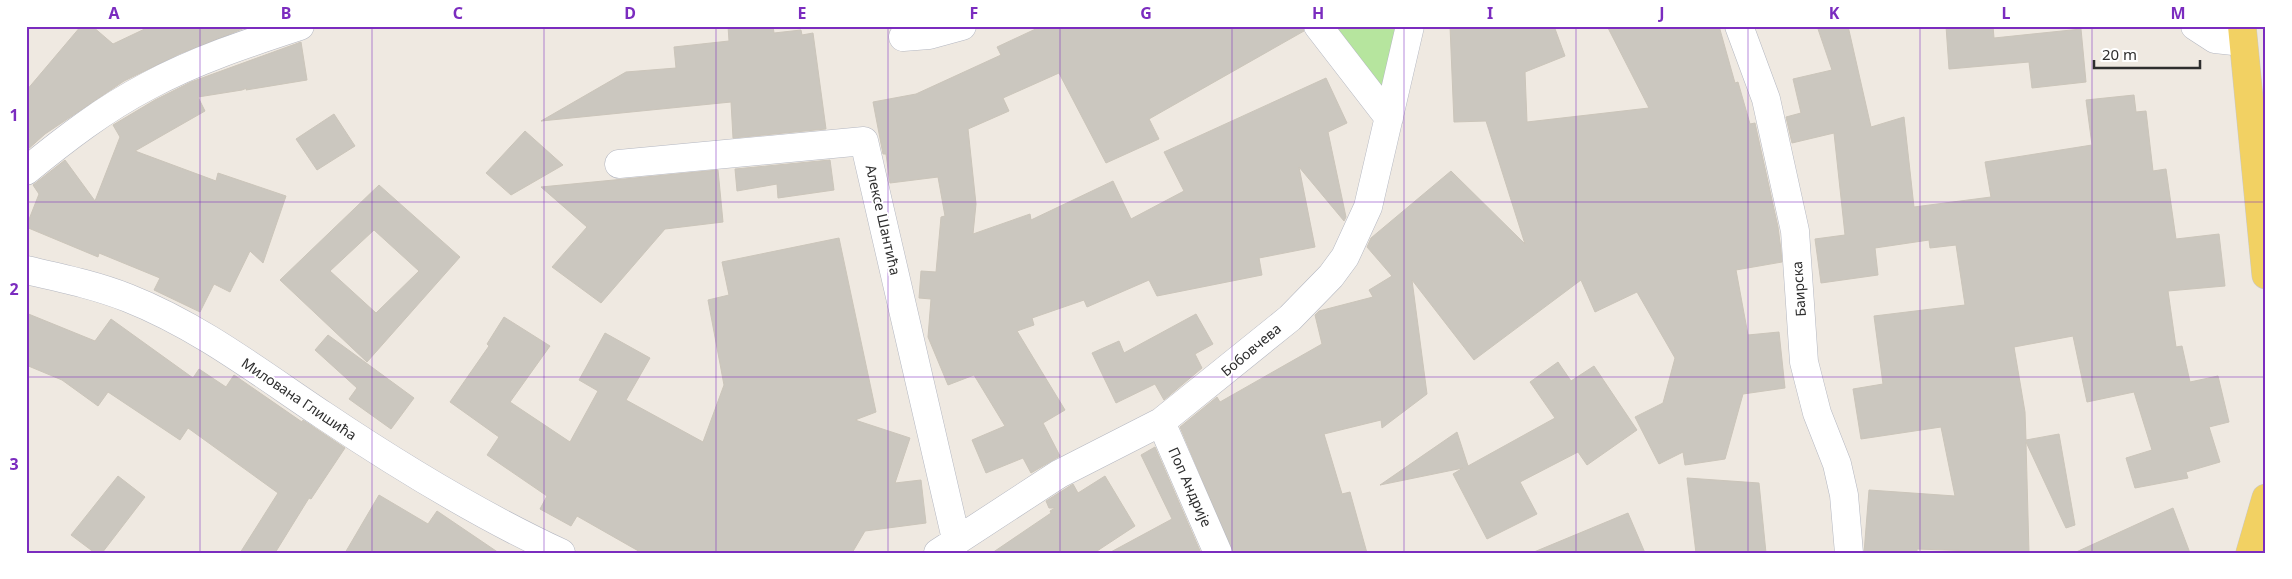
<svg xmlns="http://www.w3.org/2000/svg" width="2292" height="579" font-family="'Noto Sans',sans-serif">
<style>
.green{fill:#b6e59e}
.building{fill:#cbc7bf;stroke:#cbc5ba;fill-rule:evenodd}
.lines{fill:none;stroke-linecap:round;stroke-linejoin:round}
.minor-casing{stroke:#b4b7c1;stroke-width:29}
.major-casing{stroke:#c9c9c9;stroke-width:29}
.minor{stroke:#fff;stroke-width:28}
.major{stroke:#f2d163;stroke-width:28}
.grid{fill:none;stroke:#7b2cbf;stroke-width:1;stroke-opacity:0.55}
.labels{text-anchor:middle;stroke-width:4;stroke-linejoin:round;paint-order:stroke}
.street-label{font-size:14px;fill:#2e2e2e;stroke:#fff}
.neatline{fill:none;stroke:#7b2cbf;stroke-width:2}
.grid-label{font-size:16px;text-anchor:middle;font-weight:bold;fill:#7b2cbf}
</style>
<rect width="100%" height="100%" fill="#efe9e1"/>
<path class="green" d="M1318 26H1410L1389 118Z"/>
<path class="building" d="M81 26H92L113 44 151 26H250L179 54 124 81 45 134 26 151V91Z
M728 26H773L774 33 801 30 802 35 813 33 826 129 733 138 731 102 541 121 626 72 676 68 674 47 729 41Z
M1042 26H1303L1304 31 1149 119 1159 139 1106 163 1059 73 1003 98 1009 111 968 129 976 204 973 234 1030 214 1031 220 1113 181 1131 219 1184 191 1164 152 1326 78 1347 123 1328 132 1346 217 1344 221 1299 167 1315 247 1259 258 1262 275 1157 296 1149 280 1087 307 1084 300 1032 318 1034 325 1017 331 1065 410 1043 423 1060 456 1031 473 1023 458 986 473 972 440 1005 426 974 375 948 385 928 337 931 299 919 298 921 271 936 272 941 217 945 216 938 177 890 183 886 154H883L873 102 916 94 1001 55 997 47Z
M1450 26H1554L1565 56 1525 72 1527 122 1649 108 1607 26H1719L1735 83 1738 82 1750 124 1755 123 1778 227 1781 250 1782 262 1736 270 1748 335 1779 332 1785 388 1743 394 1725 459 1685 465 1683 452 1659 464 1635 417 1663 403 1675 358 1637 292 1595 312 1581 280 1474 360 1412 280 1427 394 1382 428 1381 420 1324 434 1342 494 1350 492 1367 553H1233L1180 427 1217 397 1220 402 1322 344 1315 315 1319 311 1373 297 1369 290 1392 276 1367 247 1371 238 1451 171 1525 244 1486 121 1454 122Z
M1817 26H1848L1871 127 1904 117 1914 207 1991 197 1985 162 2092 145 2086 100 2134 95 2136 112 2146 111 2153 171 2166 169 2176 239 2219 234 2225 286 2168 291 2176 347 2182 346 2190 382 2218 376 2229 422 2209 427 2220 462 2186 472 2188 478 2135 488 2126 458 2152 450 2134 392 2087 402 2073 336 2014 347 2025 412 2026 440 2059 434 2075 525 2066 528 2026 442 2029 553 1917 549V553H1864L1869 490 1955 496 1941 427 1861 439 1853 389 1883 384 1874 316 1965 305 1956 245 1930 248 1929 240 1875 248 1878 275 1821 283 1815 239 1845 235 1834 133 1792 143 1786 117 1801 113 1793 79 1832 70Z
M1946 26H1993L1994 38 2081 29 2086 82 2032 88 2029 62 1949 69Z
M301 42 307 80 246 90 247 88 242 90 198 97 205 111 135 151 216 181 218 173 286 196 263 263 250 251 230 292 214 284 200 312 154 290 160 278 99 253 98 257 26 227 39 194 33 185 65 160 95 201 120 137 113 125 155 100 191 82Z
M334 114 355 146 317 170 296 139Z
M525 131 563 165 511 195 486 173Z
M830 160 834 190 778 198 777 184 737 191 735 169Z
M718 170 723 222 665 229 601 303 552 267 587 227 541 187Z
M379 185 460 257 367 362 280 280ZM374 230 419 271 376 313 330 271Z
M839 238 876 412 855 420 910 438 895 483 921 480 926 523 865 531 852 553H642L577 516 571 526 540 509 547 496 487 455 499 437 450 402 489 346 487 344 504 317 550 346 510 402 570 442 598 391 579 380 605 333 650 358 626 400 703 442 724 385 708 300 729 295 722 262Z
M26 313 95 341 111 319 193 378 199 369 226 387 234 375 302 422 303 420 345 448 311 499 309 498 275 553H240L278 493 188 428 180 440 108 392 98 406 62 380 26 365Z
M1196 314 1213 344 1195 354 1202 368 1164 400 1155 384 1116 403 1092 353 1119 341 1124 353Z
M328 335 414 398 391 429 349 399 357 388 315 350Z
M1558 362 1571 381 1594 366 1637 430 1587 465 1578 452 1520 482 1537 514 1487 539 1453 474 1463 468 1380 485 1457 432 1468 466 1555 418 1530 382Z
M1155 447 1201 553H1109L1172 519 1141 455Z
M118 476 145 497 102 553H95L71 535Z
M1105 476 1135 526 1094 553H992L1051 513 1050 511 1055 508H1049L1046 501 1073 484 1078 493Z
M1687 478 1759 483 1766 553H1696Z
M379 495 428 524 437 511 499 553H345Z
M2173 508 2190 553H2074L2155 516Z
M1628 513 1645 553H1534V552Z"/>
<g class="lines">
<defs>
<path id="minor" d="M1318 26 1389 118
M1739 26 1766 99 1795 231 1804 362 1817 413 1837 464 1844 495 1849 553
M2195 26 2215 39 2243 42
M903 37 929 35 962 26
M619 164 864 141 956 539
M26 171C65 139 104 109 148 86 196 60 248 43 300 26
M26 270C61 278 95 285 128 298 199 326 260 373 323 415 399 466 477 514 561 553
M1161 422 1218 553
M938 553 1059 474 1161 422 1290 318 1331 276 1345 257 1368 207 1410 26"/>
<path id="major" d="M2242 26 2266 275
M2250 553 2266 498"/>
</defs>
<use href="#minor" class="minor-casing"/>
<use href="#major" class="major-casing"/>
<use href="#minor" class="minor"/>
<use href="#major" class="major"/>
</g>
<path class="grid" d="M200 26V553M372 26V553M544 26V553M716 26V553M888 26V553M1060 26V553M1232 26V553M1404 26V553M1576 26V553M1748 26V553M1920 26V553M2092 26V553M26 202H2266M26 377H2266"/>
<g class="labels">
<g class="street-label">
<text transform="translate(883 220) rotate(77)" y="5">Алексе Шантића</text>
<text transform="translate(1799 289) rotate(-94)" y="5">Баирска</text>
<text transform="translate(1251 350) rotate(-40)" y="5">Бобовчева</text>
<text transform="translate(299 399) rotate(34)" y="5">Милована Глишића</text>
<text transform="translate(1190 487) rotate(66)" y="5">Поп Андрије</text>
</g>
</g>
<rect width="2292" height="579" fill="none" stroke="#ffffff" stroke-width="55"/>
<path d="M2094 60v8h106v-8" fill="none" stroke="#2e2e2e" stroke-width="2.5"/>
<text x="2102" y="60" font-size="15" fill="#2e2e2e" stroke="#ffffff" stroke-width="4" paint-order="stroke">20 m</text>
<rect x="28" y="28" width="2236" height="524" class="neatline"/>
<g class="grid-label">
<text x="114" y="19">A</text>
<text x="286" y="19">B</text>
<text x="458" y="19">C</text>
<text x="630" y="19">D</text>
<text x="802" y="19">E</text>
<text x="974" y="19">F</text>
<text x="1146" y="19">G</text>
<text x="1318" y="19">H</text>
<text x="1490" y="19">I</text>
<text x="1662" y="19">J</text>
<text x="1834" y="19">K</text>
<text x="2006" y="19">L</text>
<text x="2178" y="19">M</text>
<text x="14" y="121">1</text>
<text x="14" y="295">2</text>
<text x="14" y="470">3</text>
</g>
</svg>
